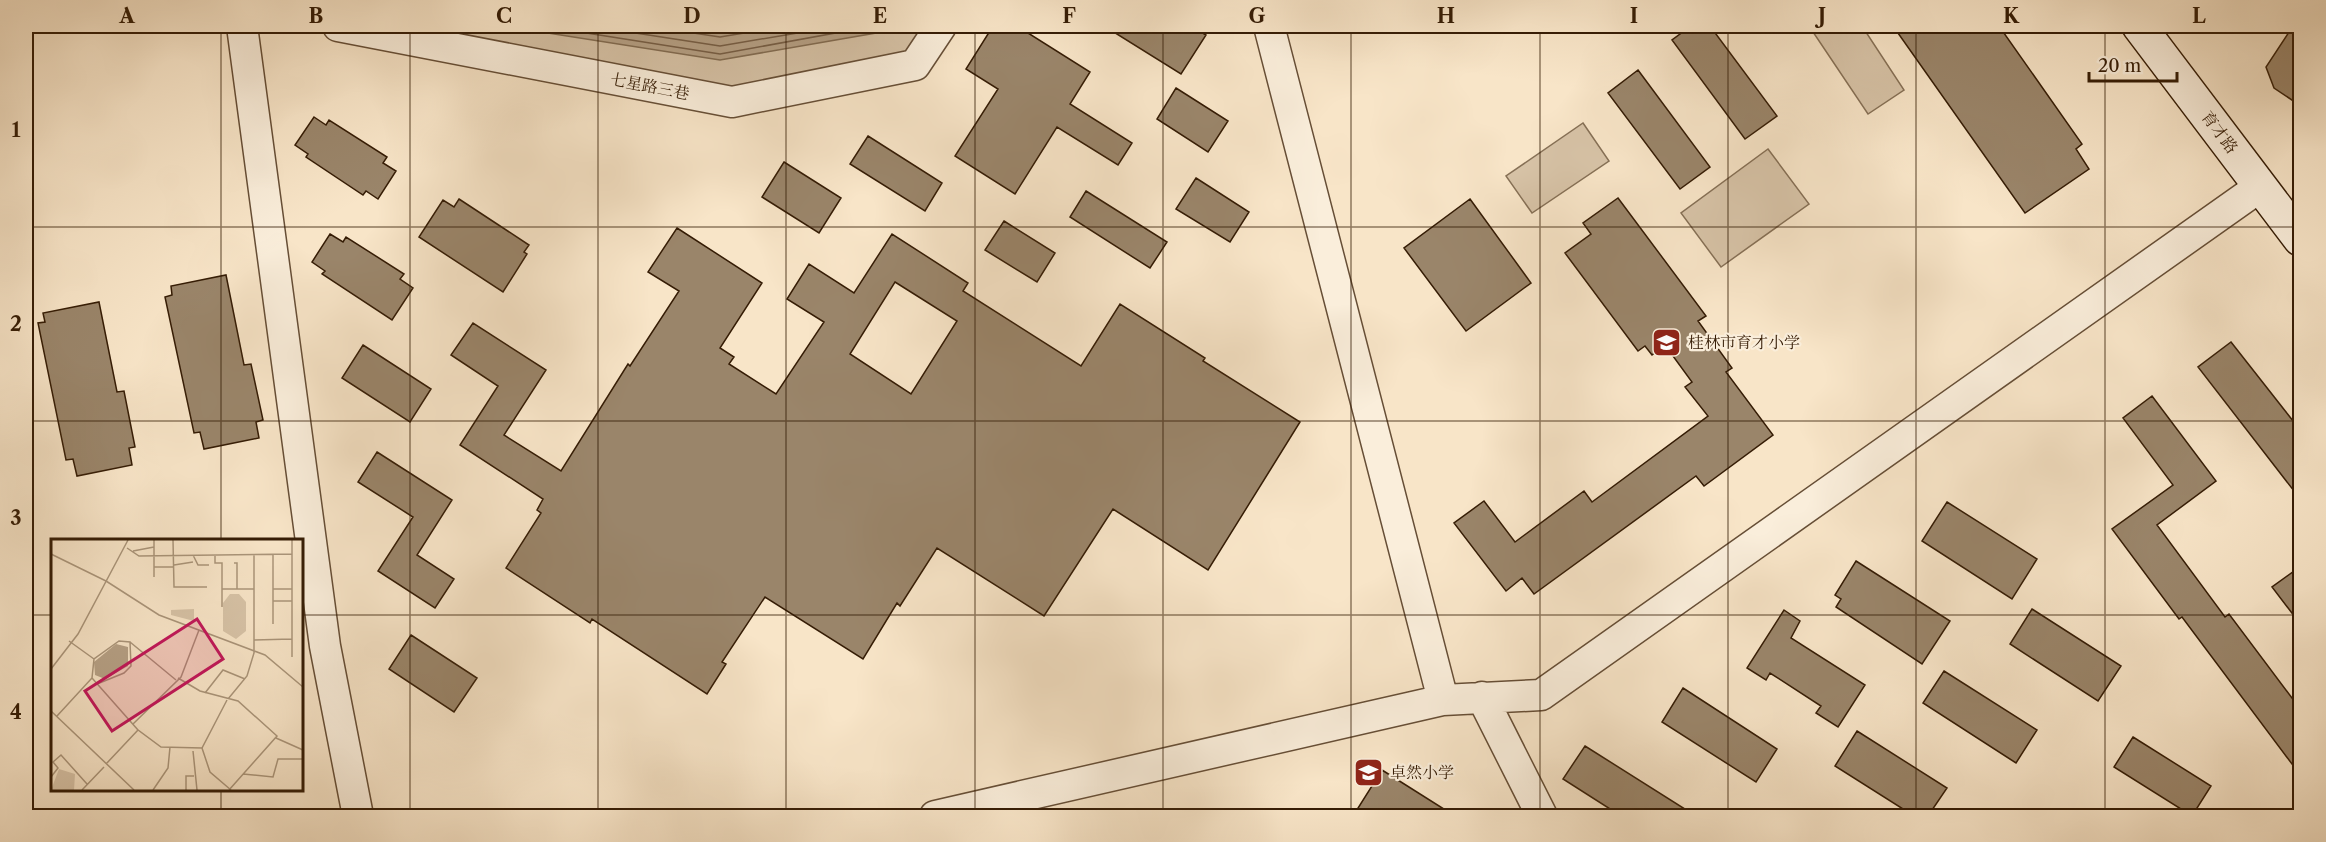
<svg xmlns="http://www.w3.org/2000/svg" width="2326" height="842" font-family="'Libre Caslon Text','Noto Serif SC',serif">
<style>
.green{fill:#d7c3a7;stroke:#867056;stroke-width:1.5}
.water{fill:#b6a186;stroke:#826c52;stroke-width:1.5}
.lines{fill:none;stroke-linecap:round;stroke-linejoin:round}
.shore{stroke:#765e46;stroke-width:1.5}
.building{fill:#9a856a;stroke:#351c05;stroke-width:1.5;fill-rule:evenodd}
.minor-casing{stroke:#664e36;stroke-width:33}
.secondary-casing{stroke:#351c05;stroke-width:36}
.minor{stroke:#faeedb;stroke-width:30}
.secondary{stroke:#faeedb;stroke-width:33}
.grid{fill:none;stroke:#351c05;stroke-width:1.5;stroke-opacity:0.55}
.labels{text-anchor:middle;stroke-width:4.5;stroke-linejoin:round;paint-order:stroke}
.street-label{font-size:16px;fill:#351c05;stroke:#faeedb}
.poi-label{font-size:16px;fill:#351c05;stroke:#faeedb;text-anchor:start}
.inset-road{fill:none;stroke:#aa957a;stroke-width:1.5}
.view{fill:#c2185b;fill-opacity:0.15;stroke:#c2185b;stroke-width:3}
.inset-edge{fill:none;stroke:#351c05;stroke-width:3}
.neatline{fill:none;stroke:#351c05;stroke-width:2}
.grid-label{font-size:20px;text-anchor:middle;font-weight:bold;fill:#351c05}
</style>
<rect width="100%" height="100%" fill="#f8e5c8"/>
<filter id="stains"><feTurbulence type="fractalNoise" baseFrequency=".00333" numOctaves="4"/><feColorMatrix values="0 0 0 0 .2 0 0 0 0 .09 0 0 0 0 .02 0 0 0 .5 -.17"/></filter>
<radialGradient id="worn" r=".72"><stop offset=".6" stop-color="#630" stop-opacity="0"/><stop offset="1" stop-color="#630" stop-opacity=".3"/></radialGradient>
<path class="green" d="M338 26H941L915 65 732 102Z
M1809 26H1862L1904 90 1868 114Z
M1583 123 1609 161 1532 213 1506 176Z
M1768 149 1809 204 1721 267 1681 213Z"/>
<path class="water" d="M503 26H882L876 33 720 60Z"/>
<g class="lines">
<path class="shore" d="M542 26 720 54 874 26
M590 26 720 46 839 26
M647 26 720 37 786 26"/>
</g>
<path class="building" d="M993 26H1017L1090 72 1070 104 1132 143 1118 165 1057 127 1015 194 955 156 998 89 966 69Z
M1104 26H1191L1206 35 1181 74Z
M1691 26H1710L1777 116 1745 139 1672 40Z
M1893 26H1999L2082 144 2076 149 2089 169 2025 213Z
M2293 26H2301V106L2274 88 2266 67Z
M1638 70 1710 167 1680 189 1608 93Z
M1176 88 1228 121 1208 152 1157 119Z
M314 117 326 125 329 120 387 157 383 163 396 171 378 199 366 191 363 195 306 157 308 154 295 145Z
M868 136 942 183 925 211 850 164Z
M784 162 841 198 819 233 762 197Z
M1196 178 1249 212 1230 242 1176 209Z
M1086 191 1167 242 1150 268 1070 217Z
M1618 198 1706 316 1698 321 1732 368 1726 372 1773 435 1704 486 1696 476 1534 594 1522 578 1506 591 1454 523 1484 501 1515 542 1584 491 1592 502 1708 416 1685 387 1692 382 1665 345 1652 355 1645 346 1638 351 1565 253 1591 234 1583 223Z
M459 199 529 245 524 252 527 254 503 292 419 237 443 200 454 207Z
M1470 199 1531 283 1466 331 1404 248Z
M1004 221 1055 253 1037 282 985 250Z
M677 228 762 283 720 348 734 357 729 364 776 394 824 322 787 299 809 264 854 293 892 234 968 283 963 291 1081 366 1120 304 1205 358 1203 361 1300 422 1208 570 1113 509 1044 616 937 548 900 606 897 603 863 659 765 597 722 662 726 664 707 694 592 619 590 623 506 568 541 513 537 510 543 499 460 445 498 386 451 355 473 323 546 370 504 435 561 471 628 364 630 366 679 291 648 272ZM895 282 957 321 911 394 850 354Z
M330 234 343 242 346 237 404 274 400 279 413 288 392 320 322 274 325 271 312 262Z
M226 275 244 365 251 364 263 420 256 422 259 438 204 449 200 432 194 433 165 297 172 295 171 286Z
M99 302 117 392 124 391 135 447 129 448 132 465 77 476 73 459 66 460 38 323 45 322 43 313Z
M2231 342 2301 431V500L2198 367Z
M363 345 431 389 410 422 342 378Z
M2152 396 2216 481 2157 525 2225 617 2229 614 2301 710V776L2182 617 2179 619 2112 529 2173 485 2123 418Z
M377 452 452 500 417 555 454 579 435 608 378 571 413 517 358 482Z
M1947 502 2037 559 2012 599 1922 541Z
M1856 561 1950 621 1922 664 1836 607 1841 599 1835 595Z
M2301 566V625L2272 587Z
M2032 609 2121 666 2098 701 2010 644Z
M1784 610 1800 621 1791 638 1865 685 1838 727 1816 713 1821 706 1770 673 1766 680 1747 668Z
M411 635 477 678 454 712 389 669Z
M1944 671 2037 730 2016 763 1923 703Z
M1683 688 1777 749 1756 782 1662 722Z
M1857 731 1947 788 1928 816H1914L1835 766Z
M2133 737 2211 786 2192 816 2114 767Z
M1585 746 1696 816H1621L1563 779Z
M1382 770 1455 816H1353Z"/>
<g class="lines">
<defs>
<path id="minor" d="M242 26 325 646 358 816
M338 26 732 102 915 65 941 26
M1269 26 1443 700
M1482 697 1542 816
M935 816 1443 700 1541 695 2261 186"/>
<path id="secondary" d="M2139 26 2300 239"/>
</defs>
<use href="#minor" class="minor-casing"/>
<use href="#secondary" class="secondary-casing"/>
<use href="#minor" class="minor"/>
<use href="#secondary" class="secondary"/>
</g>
<path class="grid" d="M221 26V540M410 26V816M598 26V816M786 26V816M975 26V816M1163 26V816M1351 26V816M1540 26V816M1728 26V816M1916 26V816M2105 26V816M26 227H2300M26 421H2300M26 615H52M302 615H2300M221 790V816"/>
<defs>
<symbol id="school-square" viewBox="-11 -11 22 22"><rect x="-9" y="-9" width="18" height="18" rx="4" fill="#8f2418" stroke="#faeedb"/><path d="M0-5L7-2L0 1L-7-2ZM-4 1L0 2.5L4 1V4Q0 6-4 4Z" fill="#fff"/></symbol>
</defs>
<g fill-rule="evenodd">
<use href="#school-square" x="1650" y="326" width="33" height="33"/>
<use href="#school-square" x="1352" y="756" width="33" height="33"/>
</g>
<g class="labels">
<g class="street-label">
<text transform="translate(650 86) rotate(11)" y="6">七星路三巷</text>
<text transform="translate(2220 132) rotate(53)" y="6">育才路</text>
</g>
<g class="poi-label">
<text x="1688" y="348">桂林市育才小学</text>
<text x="1390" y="778">卓然小学</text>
</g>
</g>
<g transform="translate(51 539)">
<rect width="252" height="252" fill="#f8e5c8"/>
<path d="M179 55H188L195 63V92L185 100 172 92V64ZM143 70V82L120 76V71ZM8 230 24 235 23 251H0Z" fill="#d7c3a7"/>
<path d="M65 105 77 108V127L54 140 44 136 43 123Z" fill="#b6a186"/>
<path class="inset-road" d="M103 1V38M122 1 123 48H156M241 1V118M76 9 88 17 241 15M82 12 103 8M0 15 55 42M222 15V85M142 16 147 26H158M164 16V24H171V68M183 24H186V50M123 26 142 23M103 28H123M55 42 108 76 214 116 252 148M171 50H203M222 50H241M222 62H241M203 101 241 100M18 102 43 120M79 103 125 141M0 130 27 95 77 1M41 139 87 191M127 139 149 152 187 162 226 197 178 251M154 154 172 131 194 140M177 160 196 137 203 114V16M0 172 83 251M6 177 41 139 43 120 68 102 79 103 80 127 73 134 46 145M82 185 130 138 148 91M225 199 252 211M151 209 159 233 180 251M142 212 146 251M55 225 87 191 110 208 151 209 176 161M192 235 222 238 227 220H252M0 238 7 229 2 223 10 216 36 245M31 251 53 228M102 251 117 229 119 208M135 251V237H143"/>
<path class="view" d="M146 80 172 120 61 192 34 152Z"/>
<rect width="252" height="252" class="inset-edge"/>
</g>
<rect width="2326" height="842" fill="none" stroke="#f8e5c8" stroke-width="66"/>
<path d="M2089 72v9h88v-9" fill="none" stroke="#351c05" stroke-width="3"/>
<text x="2098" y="72" font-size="18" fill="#351c05" stroke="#faeedb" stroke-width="4.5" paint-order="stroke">20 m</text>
<rect x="33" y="33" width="2260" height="776" class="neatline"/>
<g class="grid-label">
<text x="127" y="23">A</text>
<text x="316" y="23">B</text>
<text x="504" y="23">C</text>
<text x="692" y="23">D</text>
<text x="880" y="23">E</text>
<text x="1069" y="23">F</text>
<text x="1257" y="23">G</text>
<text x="1446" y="23">H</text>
<text x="1634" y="23">I</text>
<text x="1822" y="23">J</text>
<text x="2011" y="23">K</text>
<text x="2199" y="23">L</text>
<text x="16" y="137">1</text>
<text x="16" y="331">2</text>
<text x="16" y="525">3</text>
<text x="16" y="719">4</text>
</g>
<rect width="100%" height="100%" filter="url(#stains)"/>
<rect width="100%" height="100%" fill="url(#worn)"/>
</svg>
